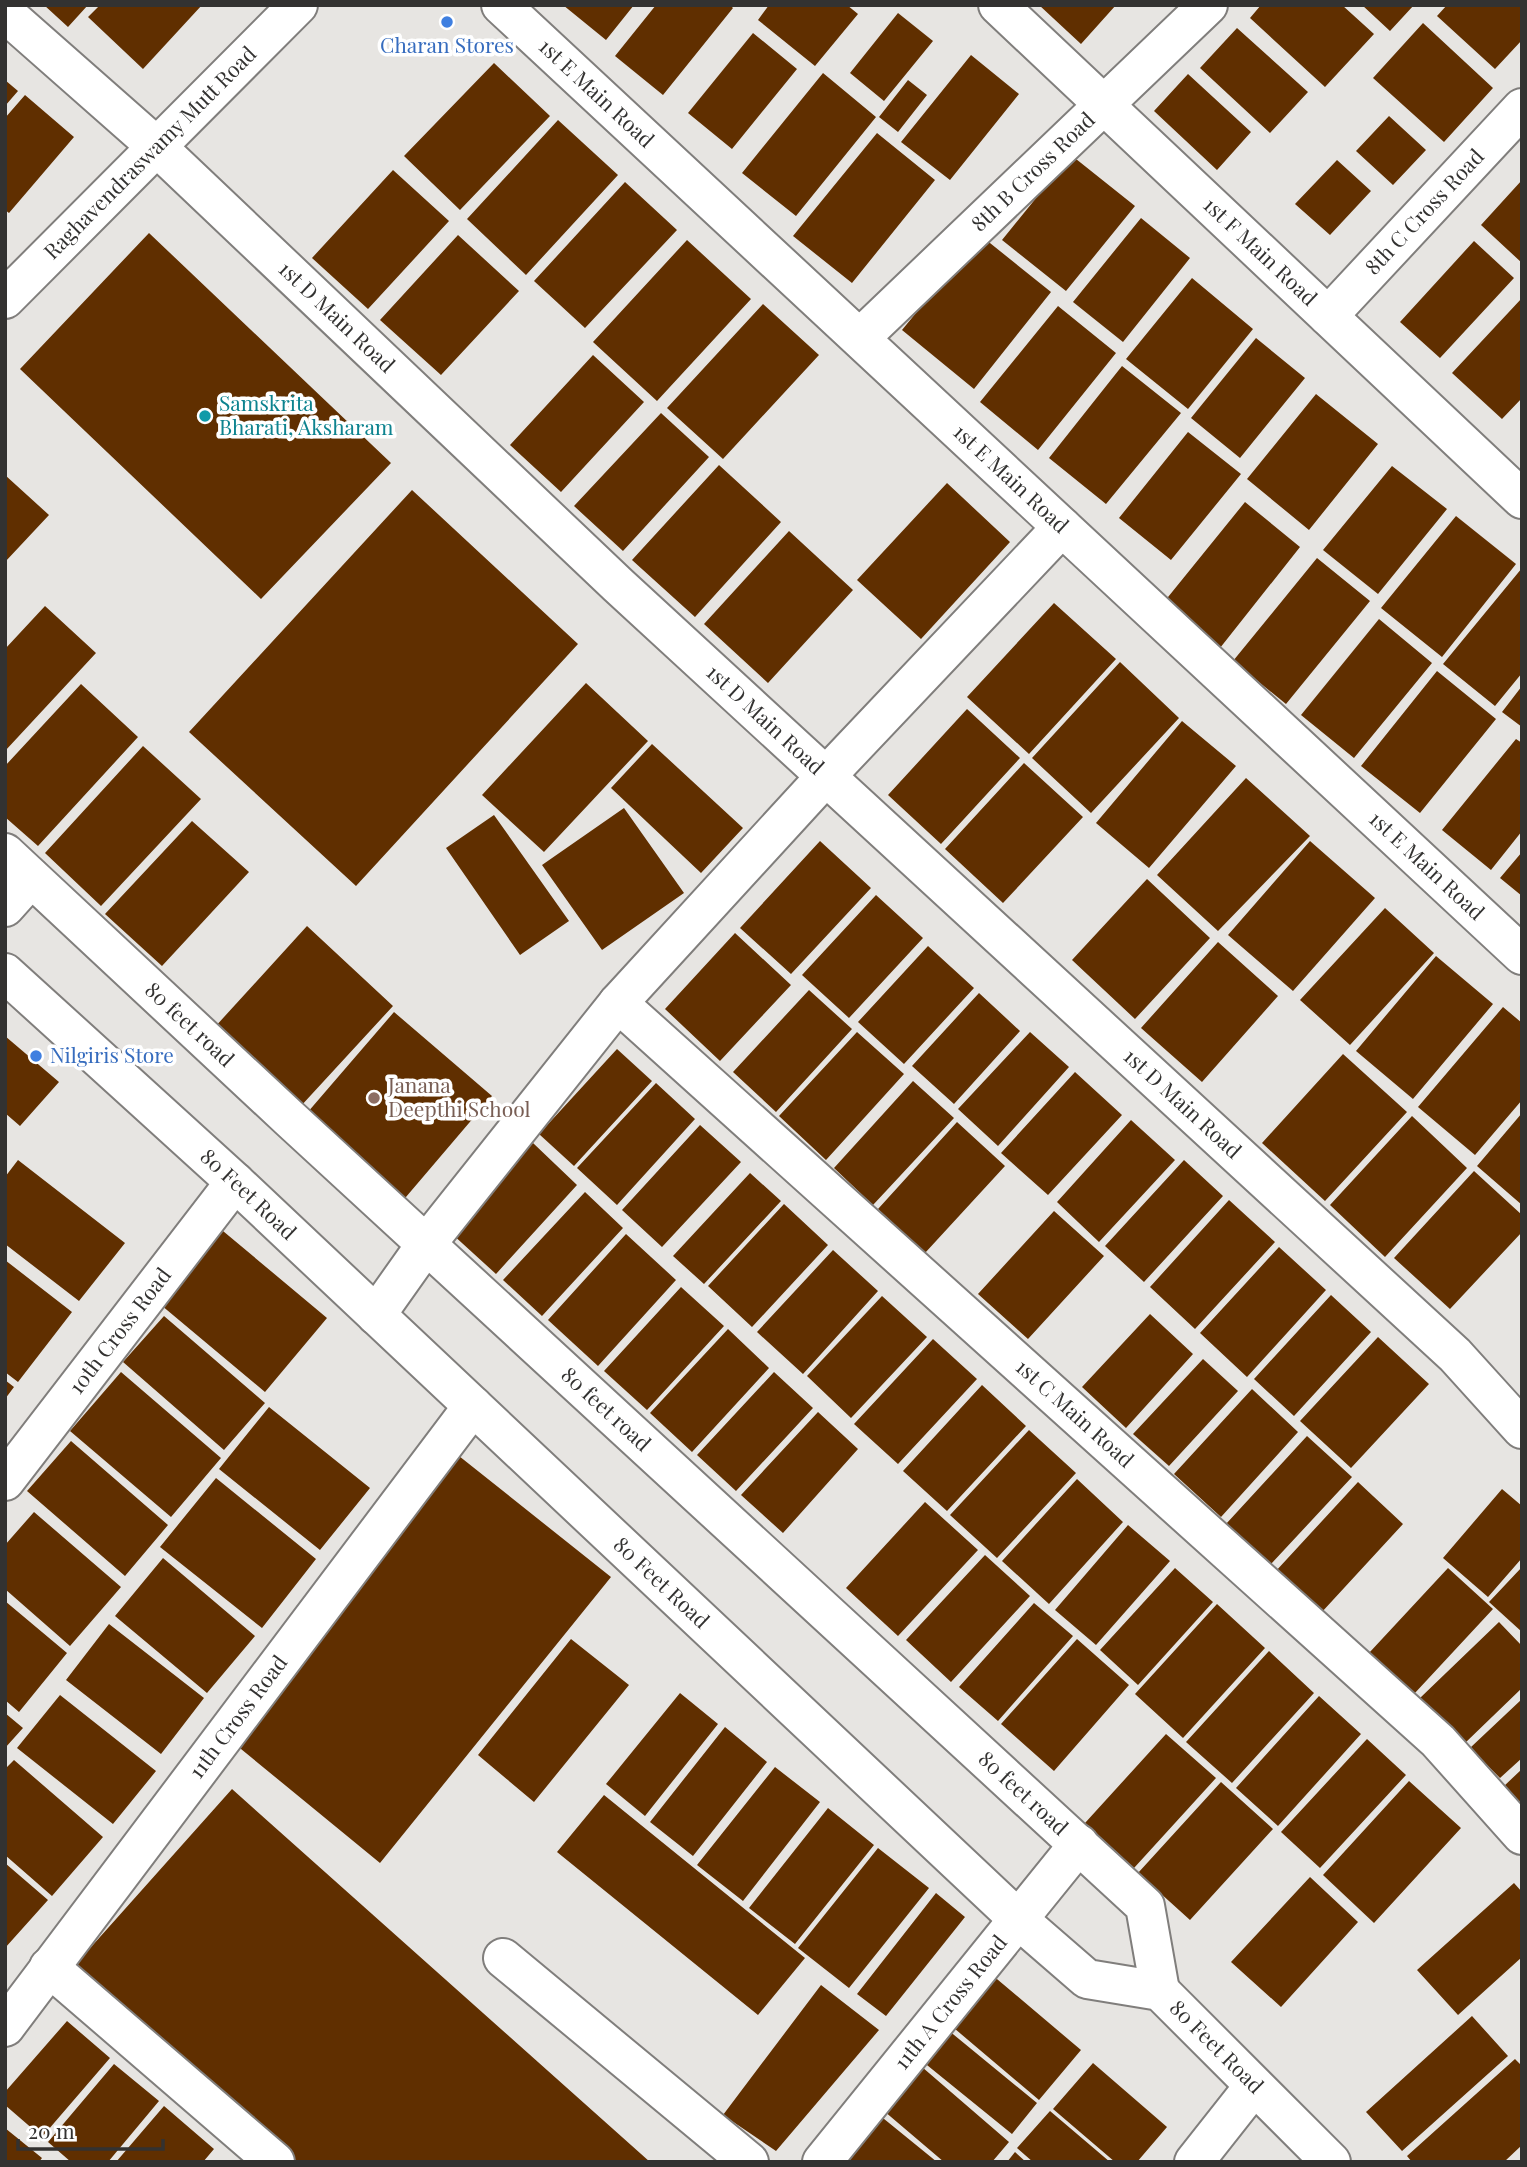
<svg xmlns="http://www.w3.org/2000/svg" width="1527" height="2167" font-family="'Playfair Display',serif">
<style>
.building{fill:#602f00}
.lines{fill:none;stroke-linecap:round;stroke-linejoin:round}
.minor-casing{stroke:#807e7c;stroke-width:42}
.minor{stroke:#fff;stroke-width:38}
.shop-dot{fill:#3f7fe0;stroke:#fff;stroke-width:2.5}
.culture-dot{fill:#0f9aa8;stroke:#fff;stroke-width:2.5}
.education-dot{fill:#8d6e63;stroke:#fff;stroke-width:2.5}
.labels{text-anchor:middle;stroke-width:7;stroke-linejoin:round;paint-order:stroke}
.shop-label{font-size:21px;fill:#366cbe;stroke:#fff}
.street-label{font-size:21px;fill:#333231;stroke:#fff}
.culture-label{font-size:21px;fill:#0d838f;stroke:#fff;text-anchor:start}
.education-label{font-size:21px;fill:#785e54;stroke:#fff;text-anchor:start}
</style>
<rect width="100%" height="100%" fill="#e7e5e2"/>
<path class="building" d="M44 5H88L68 27Z
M100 5H202L143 69 88 17Z
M563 5H634L606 40Z
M656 5H730L733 8 663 95 615 56Z
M769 5H847L858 14 815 66 758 20Z
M1039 5H1116L1081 44Z
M1261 5H1342L1374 34 1325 87 1250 18Z
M1362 5H1414L1390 31Z
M1447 5H1522V40L1495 69 1437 16Z
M898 13 933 41 884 101 850 73Z
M1423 23 1493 88 1444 142 1373 78Z
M1237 28 1308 92 1270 133 1200 68Z
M753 33 797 69 732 149 688 113Z
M971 55 1019 94 950 180 901 142Z
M494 63 550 116 460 210 404 156Z
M823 73 876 117 796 216 742 173Z
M1188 74 1251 132 1217 170 1154 111Z
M5 80 18 91 5 106Z
M908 80 927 95 898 132 879 117Z
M25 95 74 137 9 213 5 210V118Z
M1389 116 1426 150 1393 185 1356 151Z
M558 120 618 175 526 275 467 219Z
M877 133 935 180 852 283 793 236Z
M1071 155 1135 206 1066 291 1002 240Z
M1337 160 1371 191 1330 235 1295 204Z
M393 170 449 221 368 309 312 258Z
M1522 180V263L1481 225Z
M625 182 677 230 585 328 534 281Z
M1141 218 1190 258 1123 342 1073 302Z
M149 233 391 463 261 599 20 369Z
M458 235 519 291 441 375 380 320Z
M980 235 1051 292 974 389 902 330Z
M687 240 751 299 657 401 593 342Z
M1474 241 1514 278 1440 358 1400 322Z
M1192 278 1253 329 1188 409 1126 359Z
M1522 298V398L1502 419 1452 373Z
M763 304 819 355 723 459 667 408Z
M1058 306 1116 353 1038 450 980 402Z
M1256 338 1305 378 1240 458 1191 418Z
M593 355 644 402 561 492 510 445Z
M1122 366 1181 413 1106 504 1049 458Z
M1316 394 1378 444 1309 530 1247 479Z
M661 413 709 457 623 551 574 506Z
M1188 432 1241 474 1171 560 1119 518Z
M719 465 781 522 695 617 632 560Z
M1392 466 1447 509 1378 594 1323 550Z
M5 475 49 515 5 562Z
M947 483 1010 542 921 639 857 580Z
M412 490 578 644 356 886 189 732Z
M1245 502 1300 547 1220 648 1164 602Z
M1456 516 1516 564 1442 657 1381 608Z
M789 531 853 590 768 683 704 624Z
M1317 558 1370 601 1286 704 1233 661Z
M1522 568V673L1495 706 1443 664Z
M1054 603 1116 659 1029 754 967 697Z
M45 606 96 653 5 751V649Z
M1379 619 1432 663 1354 758 1301 715Z
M1120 662 1179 718 1091 813 1032 758Z
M1437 671 1496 719 1420 813 1361 766Z
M586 683 648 741 544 852 482 795Z
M81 684 138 737 38 846 5 817V766Z
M1522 686V727L1502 712Z
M967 709 1020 758 941 844 888 795Z
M1182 721 1236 766 1149 868 1096 823Z
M1516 739 1522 743V831L1491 870 1442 830Z
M652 744 743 828 701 873 611 788Z
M143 746 201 799 101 906 45 853Z
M1024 763 1083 817 1003 903 945 849Z
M1246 778 1310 836 1218 931 1157 875Z
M624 808 684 893 602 950 542 865Z
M494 815 569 921 520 955 446 848Z
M192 821 249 872 162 966 105 914Z
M820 841 871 888 791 974 740 928Z
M1310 841 1375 898 1293 991 1228 935Z
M1522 852V896L1500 878Z
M1147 879 1210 938 1135 1019 1072 960Z
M876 895 923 938 849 1018 802 975Z
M1385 908 1434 953 1350 1045 1300 1000Z
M307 926 393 1006 300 1107 214 1028Z
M735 933 791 985 720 1061 665 1009Z
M1218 942 1278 996 1202 1082 1141 1028Z
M928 946 974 988 904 1064 858 1022Z
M1436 956 1493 1004 1413 1099 1356 1051Z
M809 990 852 1029 776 1112 733 1072Z
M979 993 1020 1031 954 1104 912 1066Z
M1503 1007 1522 1023V1100L1475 1155 1418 1107Z
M394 1012 492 1096 400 1204 301 1120Z
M857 1032 904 1074 826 1160 779 1116Z
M1030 1032 1069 1067 998 1146 958 1109Z
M5 1036 59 1082 20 1126 5 1113Z
M617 1049 652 1081 574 1166 539 1134Z
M1343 1054 1407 1112 1325 1201 1262 1143Z
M1075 1072 1122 1115 1048 1195 1001 1153Z
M913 1081 954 1118 873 1205 834 1168Z
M656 1083 695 1119 617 1205 577 1168Z
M1522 1113V1205L1477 1166Z
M1412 1116 1467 1168 1385 1257 1330 1205Z
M1131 1120 1175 1160 1099 1242 1057 1202Z
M957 1122 1005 1166 925 1253 878 1209Z
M700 1125 741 1162 662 1247 622 1210Z
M533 1143 577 1185 496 1274 451 1233Z
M18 1160 125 1243 79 1301 5 1244V1177Z
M1184 1160 1223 1196 1144 1282 1105 1246Z
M1474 1171 1522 1215V1232L1450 1309 1394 1258Z
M750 1173 781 1201 704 1284 673 1256Z
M585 1192 623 1228 542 1316 503 1280Z
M1229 1200 1275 1242 1195 1329 1150 1287Z
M784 1204 828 1245 752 1327 708 1286Z
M1054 1211 1104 1256 1028 1339 978 1294Z
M223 1231 327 1318 265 1392 161 1305Z
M626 1234 676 1280 598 1366 548 1320Z
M1279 1247 1326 1290 1247 1377 1200 1333Z
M833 1250 878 1291 803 1374 757 1332Z
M5 1260 72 1312 18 1382 5 1372Z
M681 1287 724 1326 647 1410 604 1371Z
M1331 1295 1371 1332 1294 1416 1254 1379Z
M882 1296 927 1337 851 1418 807 1376Z
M1150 1314 1193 1354 1126 1428 1082 1387Z
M164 1316 265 1403 224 1450 123 1362Z
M728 1329 769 1368 692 1452 650 1413Z
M1378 1337 1429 1384 1351 1468 1300 1421Z
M933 1339 977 1379 898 1464 854 1424Z
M1203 1359 1238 1391 1169 1466 1133 1434Z
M121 1372 221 1458 171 1517 70 1431Z
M774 1372 813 1408 736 1491 697 1455Z
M5 1380 14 1387 5 1399Z
M982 1385 1026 1426 947 1511 903 1471Z
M1252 1389 1298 1432 1221 1517 1174 1474Z
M269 1407 370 1488 320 1550 219 1469Z
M818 1412 858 1449 783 1533 741 1495Z
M1029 1430 1076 1473 997 1558 950 1515Z
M1307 1436 1352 1477 1271 1564 1226 1524Z
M71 1441 168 1525 125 1576 27 1491Z
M459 1456 611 1577 380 1863 230 1740Z
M216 1478 316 1559 262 1628 160 1547Z
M1077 1479 1123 1522 1049 1604 1002 1561Z
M1358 1482 1403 1524 1321 1613 1275 1572Z
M1502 1489 1522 1506V1558L1488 1597 1443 1558Z
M925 1502 978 1550 898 1636 846 1588Z
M34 1512 121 1587 70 1646 5 1589V1545Z
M1128 1525 1170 1561 1096 1645 1055 1610Z
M985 1555 1030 1596 951 1682 906 1640Z
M163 1558 255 1636 207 1693 115 1616Z
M1522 1567V1632L1489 1602Z
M1175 1568 1213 1602 1138 1685 1100 1650Z
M1448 1568 1493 1609 1414 1694 1369 1653Z
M5 1601 67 1653 19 1712 5 1700Z
M1034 1603 1073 1636 998 1721 959 1687Z
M1217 1604 1265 1648 1183 1738 1135 1694Z
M1499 1622 1522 1646V1688L1464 1744 1420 1698Z
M109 1624 204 1698 161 1754 66 1680Z
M571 1639 629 1685 534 1802 478 1755Z
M1077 1639 1129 1685 1054 1771 1001 1724Z
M1269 1651 1314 1693 1232 1783 1186 1742Z
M680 1693 718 1724 645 1816 606 1784Z
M60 1695 156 1771 113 1824 17 1748Z
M1319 1696 1361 1734 1278 1826 1236 1788Z
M1522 1699V1758L1500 1778 1470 1748Z
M5 1713 23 1728 5 1748Z
M725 1727 767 1762 693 1856 650 1822Z
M1166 1734 1216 1778 1134 1868 1085 1823Z
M1367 1739 1406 1775 1320 1868 1281 1832Z
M14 1760 103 1837 52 1896 5 1855V1769Z
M775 1767 820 1802 743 1901 697 1865Z
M1522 1769V1807L1503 1787Z
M1409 1781 1461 1828 1374 1923 1323 1875Z
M1221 1782 1273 1829 1190 1920 1138 1873Z
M232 1789 650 2162H295L75 1965Z
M604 1795 805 1958 758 2015 557 1852Z
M828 1808 874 1845 795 1944 749 1908Z
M878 1848 929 1888 849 1988 798 1948Z
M5 1863 48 1900 5 1948Z
M1310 1877 1358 1922 1281 2007 1231 1962Z
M1514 1883 1522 1892V1957L1458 2015 1417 1970Z
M936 1893 965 1917 886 2016 857 1994Z
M991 1974 1081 2050 1039 2100 948 2023Z
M821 1985 879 2030 776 2151 723 2115Z
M1472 2016 1508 2056 1402 2151 1366 2112Z
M67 2021 110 2058 42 2137 5 2105V2092Z
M948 2030 1037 2103 1012 2134 922 2061Z
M1515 2059 1522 2066V2145L1504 2162H1412L1407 2156Z
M1093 2063 1167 2127 1137 2162H1115L1053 2109Z
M114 2064 159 2101 108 2162H71L48 2142Z
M922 2067 1009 2142 992 2162H944L884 2111Z
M164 2106 214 2149 203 2162H116Z
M1050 2111 1110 2162H1033L1017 2148Z
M878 2114 937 2162H839Z
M5 2128 42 2158 39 2162H5Z
M1015 2152 1026 2162H1007Z"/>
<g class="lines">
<defs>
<g id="minor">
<path id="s1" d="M501 5 1522 955"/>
<path id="s2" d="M998 5 1522 499"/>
<path id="s3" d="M5 13 157 147 618 585 1455 1355 1522 1429"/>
<path id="s4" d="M5 299 298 5"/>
<path id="s5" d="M1328 316 1522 108"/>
<path id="s6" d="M860 338 1208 5"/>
<path id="s7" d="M5 853 289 1118 1145 1906 1160 1991"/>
<path d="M5 907 31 878"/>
<path id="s8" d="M5 973 235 1182 1019 1920 1087 1979 1160 1991 1331 2162"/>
<path id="s9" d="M618 1003 1438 1741 1522 1835"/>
<path d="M376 1315 427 1243 618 1003 827 775 1062 527"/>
<path id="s10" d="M5 1481 235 1182"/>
<path d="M503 1958 749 2162"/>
<path d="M49 1967 275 2162"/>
<path id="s11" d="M5 2027 473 1406"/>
<path id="s12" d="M822 2162 1079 1844"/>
<path d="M1194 2162 1254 2086"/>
</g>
</defs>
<use href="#minor" class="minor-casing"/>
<use href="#minor" class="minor"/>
</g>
<g class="shop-dot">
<circle cx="447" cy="22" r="7"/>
<circle cx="36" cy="1056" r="7"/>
</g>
<circle class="culture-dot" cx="205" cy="416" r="7"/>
<circle class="education-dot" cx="374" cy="1098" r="7"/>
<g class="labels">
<g class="shop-label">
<text x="447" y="53">Charan Stores</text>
<text x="50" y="1063" text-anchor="start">Nilgiris Store</text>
</g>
<g class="street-label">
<text dy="7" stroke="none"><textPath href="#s1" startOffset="130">1st E Main Road</textPath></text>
<text dy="7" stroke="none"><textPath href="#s4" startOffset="206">Raghavendraswamy Mutt Road</textPath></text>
<text dy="7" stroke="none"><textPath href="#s6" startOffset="240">8th B Cross Road</textPath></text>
<text dy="7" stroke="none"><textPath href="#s5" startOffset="142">8th C Cross Road</textPath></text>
<text dy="7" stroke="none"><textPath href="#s2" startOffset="360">1st F Main Road</textPath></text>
<text dy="7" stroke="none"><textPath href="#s3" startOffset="450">1st D Main Road</textPath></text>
<text dy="7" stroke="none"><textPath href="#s1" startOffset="696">1st E Main Road</textPath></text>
<text dy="7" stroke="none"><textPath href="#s3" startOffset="1038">1st D Main Road</textPath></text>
<text dy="7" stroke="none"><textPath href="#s1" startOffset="1264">1st E Main Road</textPath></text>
<text dy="7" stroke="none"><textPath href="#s7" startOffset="252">80 feet road</textPath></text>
<text dy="7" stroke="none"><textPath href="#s3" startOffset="1605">1st D Main Road</textPath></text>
<text dy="7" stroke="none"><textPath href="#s8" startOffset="329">80 Feet Road</textPath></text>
<text dy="7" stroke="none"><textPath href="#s10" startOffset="189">10th Cross Road</textPath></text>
<text dy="7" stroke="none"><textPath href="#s7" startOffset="819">80 feet road</textPath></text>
<text dy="7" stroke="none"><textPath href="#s9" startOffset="614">1st C Main Road</textPath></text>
<text dy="7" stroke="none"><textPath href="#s8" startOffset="896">80 Feet Road</textPath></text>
<text dy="7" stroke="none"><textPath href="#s11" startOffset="388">11th Cross Road</textPath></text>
<text dy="7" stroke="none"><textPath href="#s7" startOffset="1386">80 feet road</textPath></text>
<text dy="7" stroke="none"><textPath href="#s12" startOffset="205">11th A Cross Road</textPath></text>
<text dy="7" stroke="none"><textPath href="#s8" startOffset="1631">80 Feet Road</textPath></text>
</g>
<g class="culture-label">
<text x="219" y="411">Samskrita<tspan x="219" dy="24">Bharati, Aksharam</tspan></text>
</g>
<g class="education-label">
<text x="388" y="1093">Janana<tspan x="388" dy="24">Deepthi School</tspan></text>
</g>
</g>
<rect width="1527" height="2167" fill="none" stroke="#333231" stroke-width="14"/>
<path d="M18 2139v10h145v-10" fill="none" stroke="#333231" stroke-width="3.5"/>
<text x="28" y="2139" font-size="21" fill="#333231" stroke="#ffffff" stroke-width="5" paint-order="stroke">20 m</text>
</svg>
